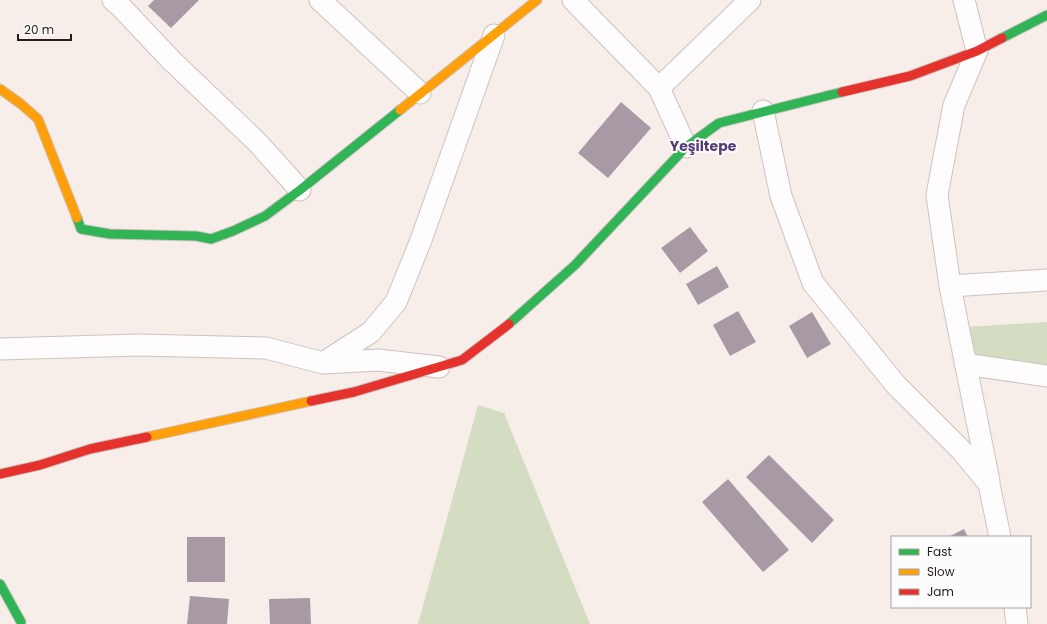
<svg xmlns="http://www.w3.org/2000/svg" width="1047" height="624" font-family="Poppins,sans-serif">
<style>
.green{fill:#d4dcc1}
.building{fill:#a89aa4}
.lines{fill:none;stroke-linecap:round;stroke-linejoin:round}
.street-casing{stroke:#ccc3c0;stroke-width:23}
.fast-casing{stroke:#ccc3c0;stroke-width:11}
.slow-casing{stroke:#ccc3c0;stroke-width:11}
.jam-casing{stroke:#ccc3c0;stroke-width:11}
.street{stroke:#fefcfc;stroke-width:21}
.fast{stroke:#30b455;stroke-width:9}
.slow{stroke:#ff9f0a;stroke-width:9}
.jam{stroke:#e5322d;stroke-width:9}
.labels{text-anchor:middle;stroke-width:4;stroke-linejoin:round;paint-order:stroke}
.district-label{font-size:14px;font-weight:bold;fill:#563a76;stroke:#fcfcfc}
</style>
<rect width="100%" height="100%" fill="#f7ede9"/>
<path class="green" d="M1047 322V387L1041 385 983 378 967 327Z
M478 405 504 413 590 624H418Z"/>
<path class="building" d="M154 0H199L171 28 148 6Z
M621 102 651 128 608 178 578 153Z
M690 227 708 251 680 273 661 248Z
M717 266 729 287 698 305 686 284Z
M738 311 756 342 730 356 713 325Z
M812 312 831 344 807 358 789 326Z
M769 455 834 520 812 543 746 477Z
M728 479 789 550 763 572 702 502Z
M964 529 968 537H948Z
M187 537H225V582H187Z
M190 596 229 599 227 624H187Z
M310 598 311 624H270L269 599Z"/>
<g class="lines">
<defs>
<path id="street" d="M113 0 121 7 171 60 257 142 300 190
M320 0 420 93
M573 0 659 88 686 147
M964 0 977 51 954 105 937 195 950 286 989 481
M659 88 750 0
M763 111 781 196 813 283 896 385 962 451 989 484 1000 537
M950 286 1047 280
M0 349 138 345 266 348 323 363 378 360 439 367
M323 363 371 332 396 302 421 240 494 35
M965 364 1047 376
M1015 607 1017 624"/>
<path id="fast" d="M1002 38 1047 15
M77 218 81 229 110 234 196 236 211 239 233 231 265 216 300 190 400 110
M509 324 575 265 686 147 719 123 842 92
M0 584 21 622"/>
<path id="slow" d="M0 89 21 104 38 119 77 218
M400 110 537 0
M147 437 311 401"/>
<path id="jam" d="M842 92 910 76 977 51 1002 38
M311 401 354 392 462 360 509 324
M0 474 40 465 90 449 147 437"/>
</defs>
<use href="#street" class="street-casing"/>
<use href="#fast" class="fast-casing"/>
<use href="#slow" class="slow-casing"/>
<use href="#jam" class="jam-casing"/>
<use href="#street" class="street"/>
<use href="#fast" class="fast"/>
<use href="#slow" class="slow"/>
<use href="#jam" class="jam"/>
</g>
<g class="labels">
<g class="district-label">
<text x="703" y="151">Yeşiltepe</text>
</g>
</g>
<rect x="891" y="536" width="140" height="72" fill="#fcfcfc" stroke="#a6a3a2"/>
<rect x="899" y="549" width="20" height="6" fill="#30b455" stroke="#a6a3a2"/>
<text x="927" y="556" font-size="12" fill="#251d1a">Fast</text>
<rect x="899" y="569" width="20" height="6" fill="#ff9f0a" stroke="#a6a3a2"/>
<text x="927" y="576" font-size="12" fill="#251d1a">Slow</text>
<rect x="899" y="589" width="20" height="6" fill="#e5322d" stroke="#a6a3a2"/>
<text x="927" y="596" font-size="12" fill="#251d1a">Jam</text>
<path d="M18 34v6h53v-6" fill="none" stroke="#251d1a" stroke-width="2"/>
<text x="24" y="34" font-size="12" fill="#251d1a" stroke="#fcfcfc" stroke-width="3" paint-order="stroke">20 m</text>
</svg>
